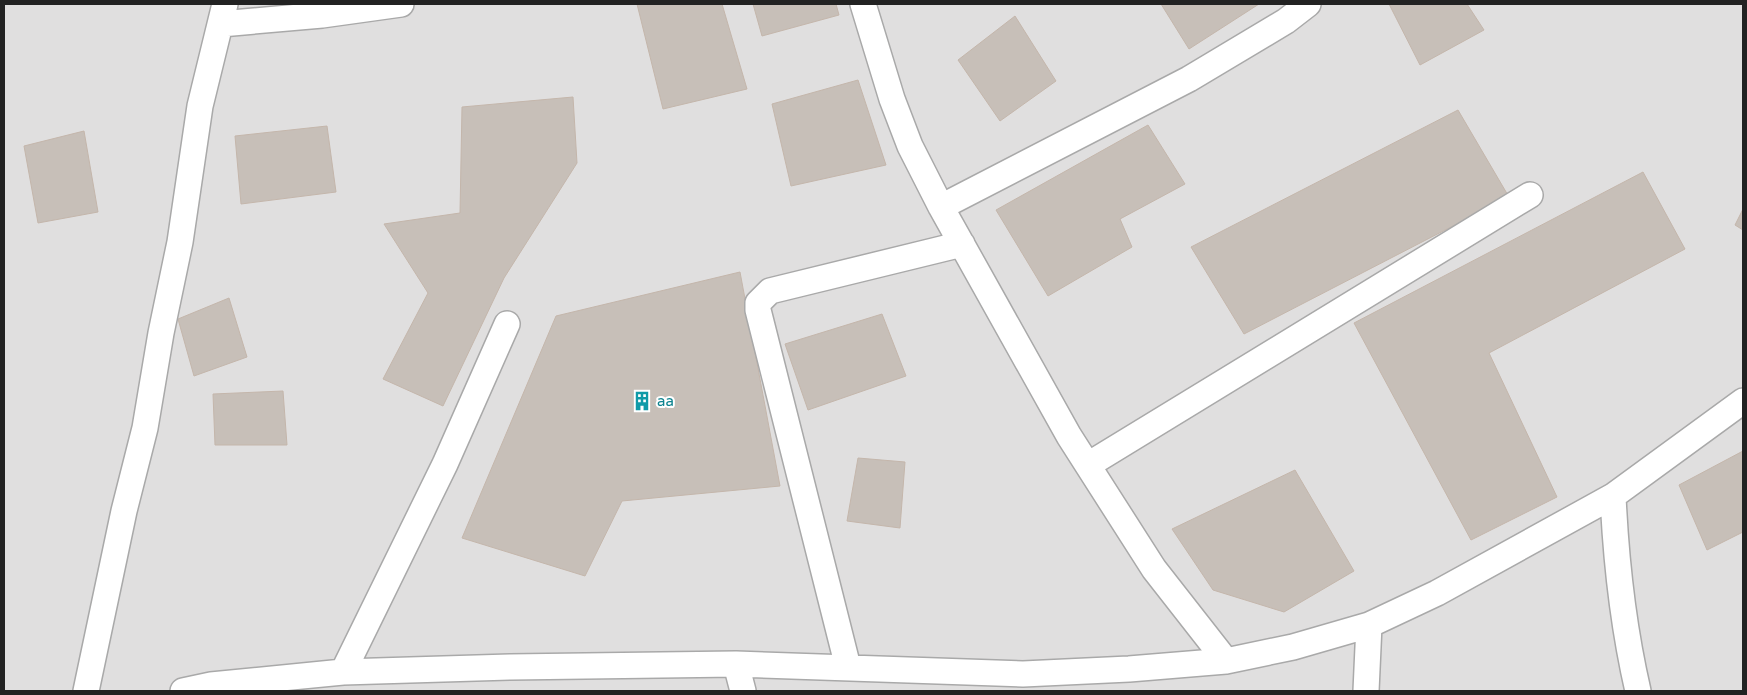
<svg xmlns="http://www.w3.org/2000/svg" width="1747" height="695" font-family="'Varela Round',sans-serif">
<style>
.residential{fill:#e0dfdf}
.building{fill:#c7bfb8;stroke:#c4b6ab}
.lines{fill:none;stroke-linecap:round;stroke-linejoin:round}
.minor-casing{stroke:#a9a9a9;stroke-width:28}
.minor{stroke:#fff;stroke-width:25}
.labels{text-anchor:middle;stroke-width:4;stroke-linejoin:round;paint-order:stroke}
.culture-label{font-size:15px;fill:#0d838f;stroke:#fff;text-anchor:start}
</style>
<rect width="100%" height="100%" fill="#f2efe9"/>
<path class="residential" d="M4 4H1743V691H4Z"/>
<path class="building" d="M637 4H722L747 89 663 109Z
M753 4H836L839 15 762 36Z
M1161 4H1259L1189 49Z
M1389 4H1467L1484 30 1420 65Z
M1015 16 1056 81 1000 121 958 60Z
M858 80 886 165 791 186 772 104Z
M573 97 577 163 504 278 443 406 383 379 428 293 384 224 460 213 462 107Z
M1458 110 1509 197 1244 334 1191 247Z
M1148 125 1185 184 1120 219 1132 247 1048 296 996 210Z
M327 126 336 192 241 204 235 136Z
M84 131 98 212 38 223 24 146Z
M1643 172 1685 249 1489 353 1557 497 1471 540 1354 323Z
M1743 209V230L1735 225Z
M740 272 780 486 622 501 585 576 462 538 556 316Z
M229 298 247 357 194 376 178 319Z
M882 314 906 376 808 410 785 344Z
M283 391 287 445H215L213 394Z
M1743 451V532L1707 550 1679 485Z
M858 458 905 462 900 528 847 521Z
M1295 470 1354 571 1284 612 1213 590 1172 529Z"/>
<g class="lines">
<defs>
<path id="minor" d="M863 4 892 99 910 146 941 207 1069 436 1154 569 1226 661
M221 24 322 15 401 4
M941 207 1189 79 1286 21 1308 4
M1088 465 1530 195
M1613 496C1616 562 1623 626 1638 691
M736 664 743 691
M848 667 758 310V303L770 291 962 244
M343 672 445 464 507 324
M86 691 124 511 145 428 161 333 180 242 200 106 225 4
M183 691 211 685 343 672 510 667 736 664 1023 674 1129 669 1226 661 1293 647 1369 625 1437 593 1613 496 1743 401
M1366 691 1369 625"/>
</defs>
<use href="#minor" class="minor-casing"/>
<use href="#minor" class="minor"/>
</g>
<defs>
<symbol id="building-bare" viewBox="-9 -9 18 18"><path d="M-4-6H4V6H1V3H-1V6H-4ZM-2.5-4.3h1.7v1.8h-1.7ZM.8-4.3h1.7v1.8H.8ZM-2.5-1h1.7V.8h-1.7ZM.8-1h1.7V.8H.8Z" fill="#0f9aa8" stroke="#fff" stroke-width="2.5" paint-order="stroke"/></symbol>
</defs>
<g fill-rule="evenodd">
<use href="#building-bare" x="628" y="387" width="28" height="28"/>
</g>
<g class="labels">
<g class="culture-label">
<text x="657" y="406">aa</text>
</g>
</g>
<rect width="1747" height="695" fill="none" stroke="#222222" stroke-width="10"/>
</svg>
